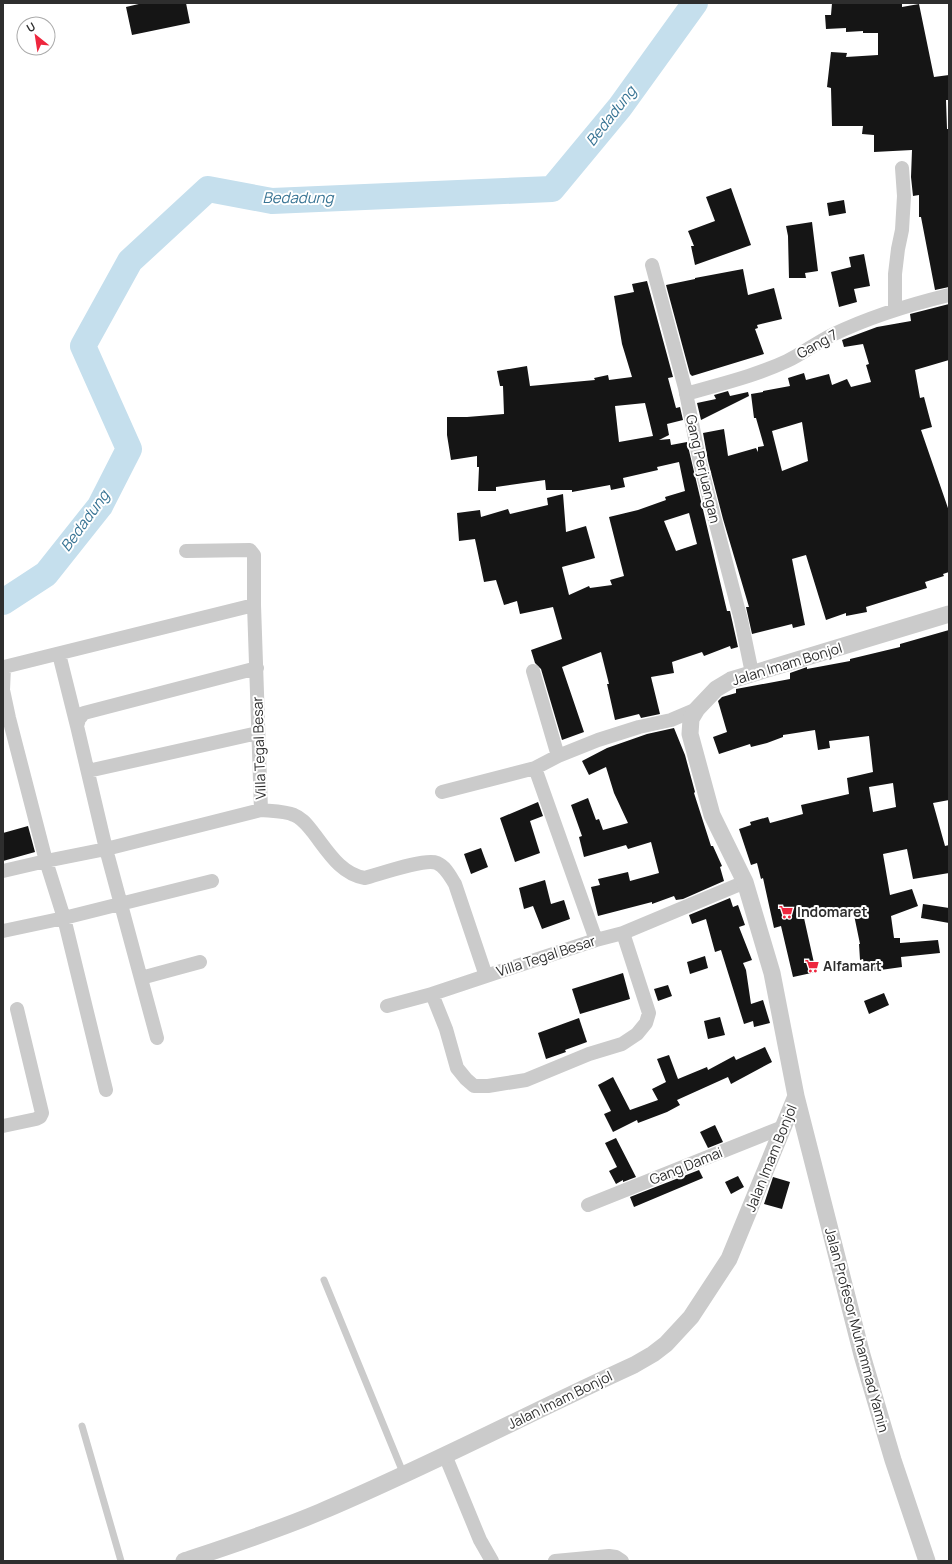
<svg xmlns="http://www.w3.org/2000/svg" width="952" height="1564" font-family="Manrope,sans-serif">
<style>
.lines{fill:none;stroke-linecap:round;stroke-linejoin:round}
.river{stroke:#c5dfed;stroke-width:26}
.building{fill:#151515;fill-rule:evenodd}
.service{stroke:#cbcbcb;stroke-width:7}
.minor{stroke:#cbcbcb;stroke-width:14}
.tertiary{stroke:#cbcbcb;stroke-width:17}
.labels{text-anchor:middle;stroke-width:4;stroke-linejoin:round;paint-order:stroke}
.street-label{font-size:14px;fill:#2e2e2e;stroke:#fff}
.poi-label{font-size:14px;font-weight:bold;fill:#2e2e2e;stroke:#fff;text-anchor:start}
.water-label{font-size:15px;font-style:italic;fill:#387494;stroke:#fff}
</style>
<rect width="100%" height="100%" fill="#fff"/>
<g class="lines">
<path class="river" d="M3 602 46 574 100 506 129 449 83 346 130 261 208 189 272 201 552 189 620 107 695 3"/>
</g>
<path class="building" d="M143 3H186L190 23 132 35 126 7Z
M832 3H902V7L919 4 934 77 949 75V100H946L947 129H949V287L935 290 921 217H919V195L913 196 911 177 912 150 874 152V135L862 134 863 126H832L831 88 827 87 831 52 847 53 846 57 878 55V33H863V31L846 32V28L826 29 825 15H831Z
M731 188 751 245 695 265 691 246H694L688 231 715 221 706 197Z
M844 200 846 213 829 216 827 203Z
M812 222 818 271 805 273 806 278H789L788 236 786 226Z
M864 254 870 286 854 289 857 302 839 307 831 272 851 267 849 257Z
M743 269 748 295 774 288 782 319 757 325 758 328 755 329 764 354 692 376 690 374 666 285 695 279V278Z
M647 281 673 377 668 378 676 408 680 407 683 420 667 424 669 435 659 440 670 439 671 445 687 442 727 611H730L738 647 731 649 730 646 704 656 702 652 672 662 674 673 651 677 660 714 641 718 639 714 615 720 607 684H609L601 652 562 667 584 732 562 740 541 669 535 663 531 650 562 639 553 607 520 614 517 601 504 605 496 580 484 582 475 539 459 541 457 513 480 510 481 517 508 509 510 514 548 505 547 498 563 494 566 532 586 526 595 558 562 567 569 595 589 586 590 588 612 585 610 580 624 576 609 517 638 510 666 500 665 497 685 491 679 462 657 467 658 470 623 478 625 487 611 490 610 485 572 492V490H546L545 480 496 487V491H478L479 467H477V456L451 460 447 435V417H467L504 414 503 386H500L497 371 527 366 530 386 595 380 594 378 608 375 609 380 632 377 622 344 614 296 634 292 632 284ZM645 403 653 436 619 442 615 406ZM689 513 697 544 676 551 664 521Z
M949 304V360L915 370 920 398 924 397 932 427 921 430 949 511V572L943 574 944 576 925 582 927 588 866 607 867 612 846 616V613L826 620 806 555 792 559 805 625 793 628 792 624 752 634 746 607H749L723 519 708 461 703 433 724 429 728 456 756 448 758 452V447L764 446 756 418H754L751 394 763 392V391L790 386 788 378 804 373 806 380 829 374 832 385 847 379 851 387 871 382 866 365 869 364 863 344 844 347 842 340 877 327 911 321 910 314ZM802 422 808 461 782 471 772 431Z
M728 391 730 396 748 392 749 396 701 420 697 403 716 399 714 395Z
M949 630V800L933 803 945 846 949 845V873L913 879 907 849 883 854 890 895 912 889 918 906 891 916 894 938H900V943L938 940 940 953 901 957 902 967 866 972 863 959 860 960 859 944H860L853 910 804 918 816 972 793 977 781 926 774 928 763 878 761 879 757 863 751 865 739 829 751 825 750 822 768 817 770 823 803 814 801 805 849 794 847 778 873 772 869 736 829 741 830 748 818 750 815 730 783 735V737L767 743 751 747 750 744 719 754 713 737 727 732 718 701 722 697 736 693V689L790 679V673L807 667V669L850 661V659L900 647V644ZM893 783 896 807 873 812 869 787Z
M674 728 685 755 695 792 694 793 711 846H713L722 866 720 867 724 881 683 899 676 900 674 896 652 904V902L598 916 591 887 600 885 598 879 628 872 630 881 659 873 651 842 628 849 626 845 584 857 579 837 582 836 571 805 588 798 596 820 599 819 603 830 628 823 614 793 606 767 589 775 582 761 607 748 647 734Z
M538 802 543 816 530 821 540 853 515 862 500 818Z
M28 826 35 852 3 861V833Z
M481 848 488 867 471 874 464 854Z
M545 880 551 904 564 900 570 919 542 929 533 906 524 909 519 888Z
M730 898 733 907 738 905 745 925 739 927 752 960 743 963 746 970 751 1004 763 1000 770 1023 754 1027 753 1021 744 1024 721 950 715 952 706 919 692 924 689 915Z
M923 904 949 908V923L921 918Z
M705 956 708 968 690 974 687 962Z
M623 973 630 999 580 1014 572 989Z
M668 985 672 996 658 1001 654 989Z
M884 993 889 1005 869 1014 864 1001Z
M720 1017 725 1035 708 1039 704 1021Z
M579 1018 587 1042 565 1050 566 1052 546 1059 538 1033Z
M765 1047 772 1062 731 1084 728 1077 677 1100 680 1105 667 1112 638 1123 637 1120 613 1132 604 1114 611 1111 598 1085 613 1077 630 1110 658 1100 652 1089 666 1082 657 1059 669 1055 678 1079 707 1067 708 1070 734 1056 736 1060Z
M715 1125 723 1142 708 1148 700 1132Z
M616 1138 636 1177 623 1182V1180L616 1184 609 1171 617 1167 605 1143Z
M699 1170 703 1178 634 1207 630 1197Z
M738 1176 744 1187 731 1194 725 1182Z
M773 1177 790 1182 782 1209 764 1204Z"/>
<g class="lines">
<path class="service" d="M324 1280 404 1475
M82 1426 121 1561"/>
<path class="minor" d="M652 265 685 388 700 463 741 620 752 673
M895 309V274L898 249 902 230 904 196 902 168
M686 394C720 384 755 376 787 361 802 354 816 343 832 335 869 317 908 305 949 295
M186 551 250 550 254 555V605
M59 654 77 726
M533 671 558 756
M535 768 596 940
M88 771 258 733
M442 792 535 768 558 756 598 740 639 727 671 720 697 709
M3 871 46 861 9 718 3 690 4 667 254 605 261 810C270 811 285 811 294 815 302 818 307 825 312 831 327 850 340 874 365 878 380 874 425 858 437 863 446 867 450 876 455 884L486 976 596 940 623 933 745 882
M3 931 64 918 212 881
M486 976 432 994 446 1029 457 1068 466 1079 474 1086H488L526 1080 589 1054 622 1044 637 1034 646 1023 649 1013 623 933
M141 978 200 962
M387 1006 432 994
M157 1038 106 849 77 726 79 719 84 713 257 668
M106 1090 64 918 46 861 106 849 261 810
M3 1126 36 1119 40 1117 42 1113 17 1009
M588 1205 783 1127
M445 1455 480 1540 492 1561
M555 1561 609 1556 616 1557 622 1561"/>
<path class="tertiary" d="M796 1096 862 1355 893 1460 927 1561
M184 1561C229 1546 275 1531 320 1512 427 1467 529 1413 634 1365L653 1354 666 1344 691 1317 729 1259 796 1096 772 973 745 882 712 815 690 734 691 719 697 709 716 689 731 680 949 614"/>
</g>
<defs>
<symbol id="supermarket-bare" viewBox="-9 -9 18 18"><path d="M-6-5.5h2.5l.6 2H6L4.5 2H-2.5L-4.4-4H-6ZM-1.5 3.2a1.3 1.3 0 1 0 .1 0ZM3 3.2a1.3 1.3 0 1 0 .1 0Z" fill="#ee263e" stroke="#fff" stroke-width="2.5" paint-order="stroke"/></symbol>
</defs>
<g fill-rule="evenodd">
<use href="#supermarket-bare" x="776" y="902" width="20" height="20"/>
<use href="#supermarket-bare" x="802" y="956" width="20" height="20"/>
</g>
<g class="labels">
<g class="street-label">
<text transform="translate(817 344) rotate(-29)" y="5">Gang 7</text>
<text transform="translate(703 469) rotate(77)" y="5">Gang Perjuangan</text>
<text transform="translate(787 664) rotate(-17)" y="5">Jalan Imam Bonjol</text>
<text transform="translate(259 748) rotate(-92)" y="5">Villa Tegal Besar</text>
<text transform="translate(546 956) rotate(-18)" y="5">Villa Tegal Besar</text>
<text transform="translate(771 1158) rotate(-68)" y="5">Jalan Imam Bonjol</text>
<text transform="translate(686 1166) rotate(-22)" y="5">Gang Damai</text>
<text transform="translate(857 1330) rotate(75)" y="5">Jalan Profesor Muhammad Yamin</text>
<text transform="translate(560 1400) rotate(-26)" y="5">Jalan Imam Bonjol</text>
</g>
<g class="poi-label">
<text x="797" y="917">Indomaret</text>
<text x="823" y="971">Alfamart</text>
</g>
<g class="water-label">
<text transform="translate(611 116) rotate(-52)" y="5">Bedadung</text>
<text x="298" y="203">Bedadung</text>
<text transform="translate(85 521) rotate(-54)" y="5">Bedadung</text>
</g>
</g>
<rect width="952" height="1564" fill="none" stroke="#2e2e2e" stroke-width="8"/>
<g transform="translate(36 36) rotate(330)"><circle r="19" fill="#ffffff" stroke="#ababab"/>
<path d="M0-3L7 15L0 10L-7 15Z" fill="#ee263e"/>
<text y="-6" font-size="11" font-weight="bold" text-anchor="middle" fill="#2e2e2e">U</text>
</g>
</svg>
